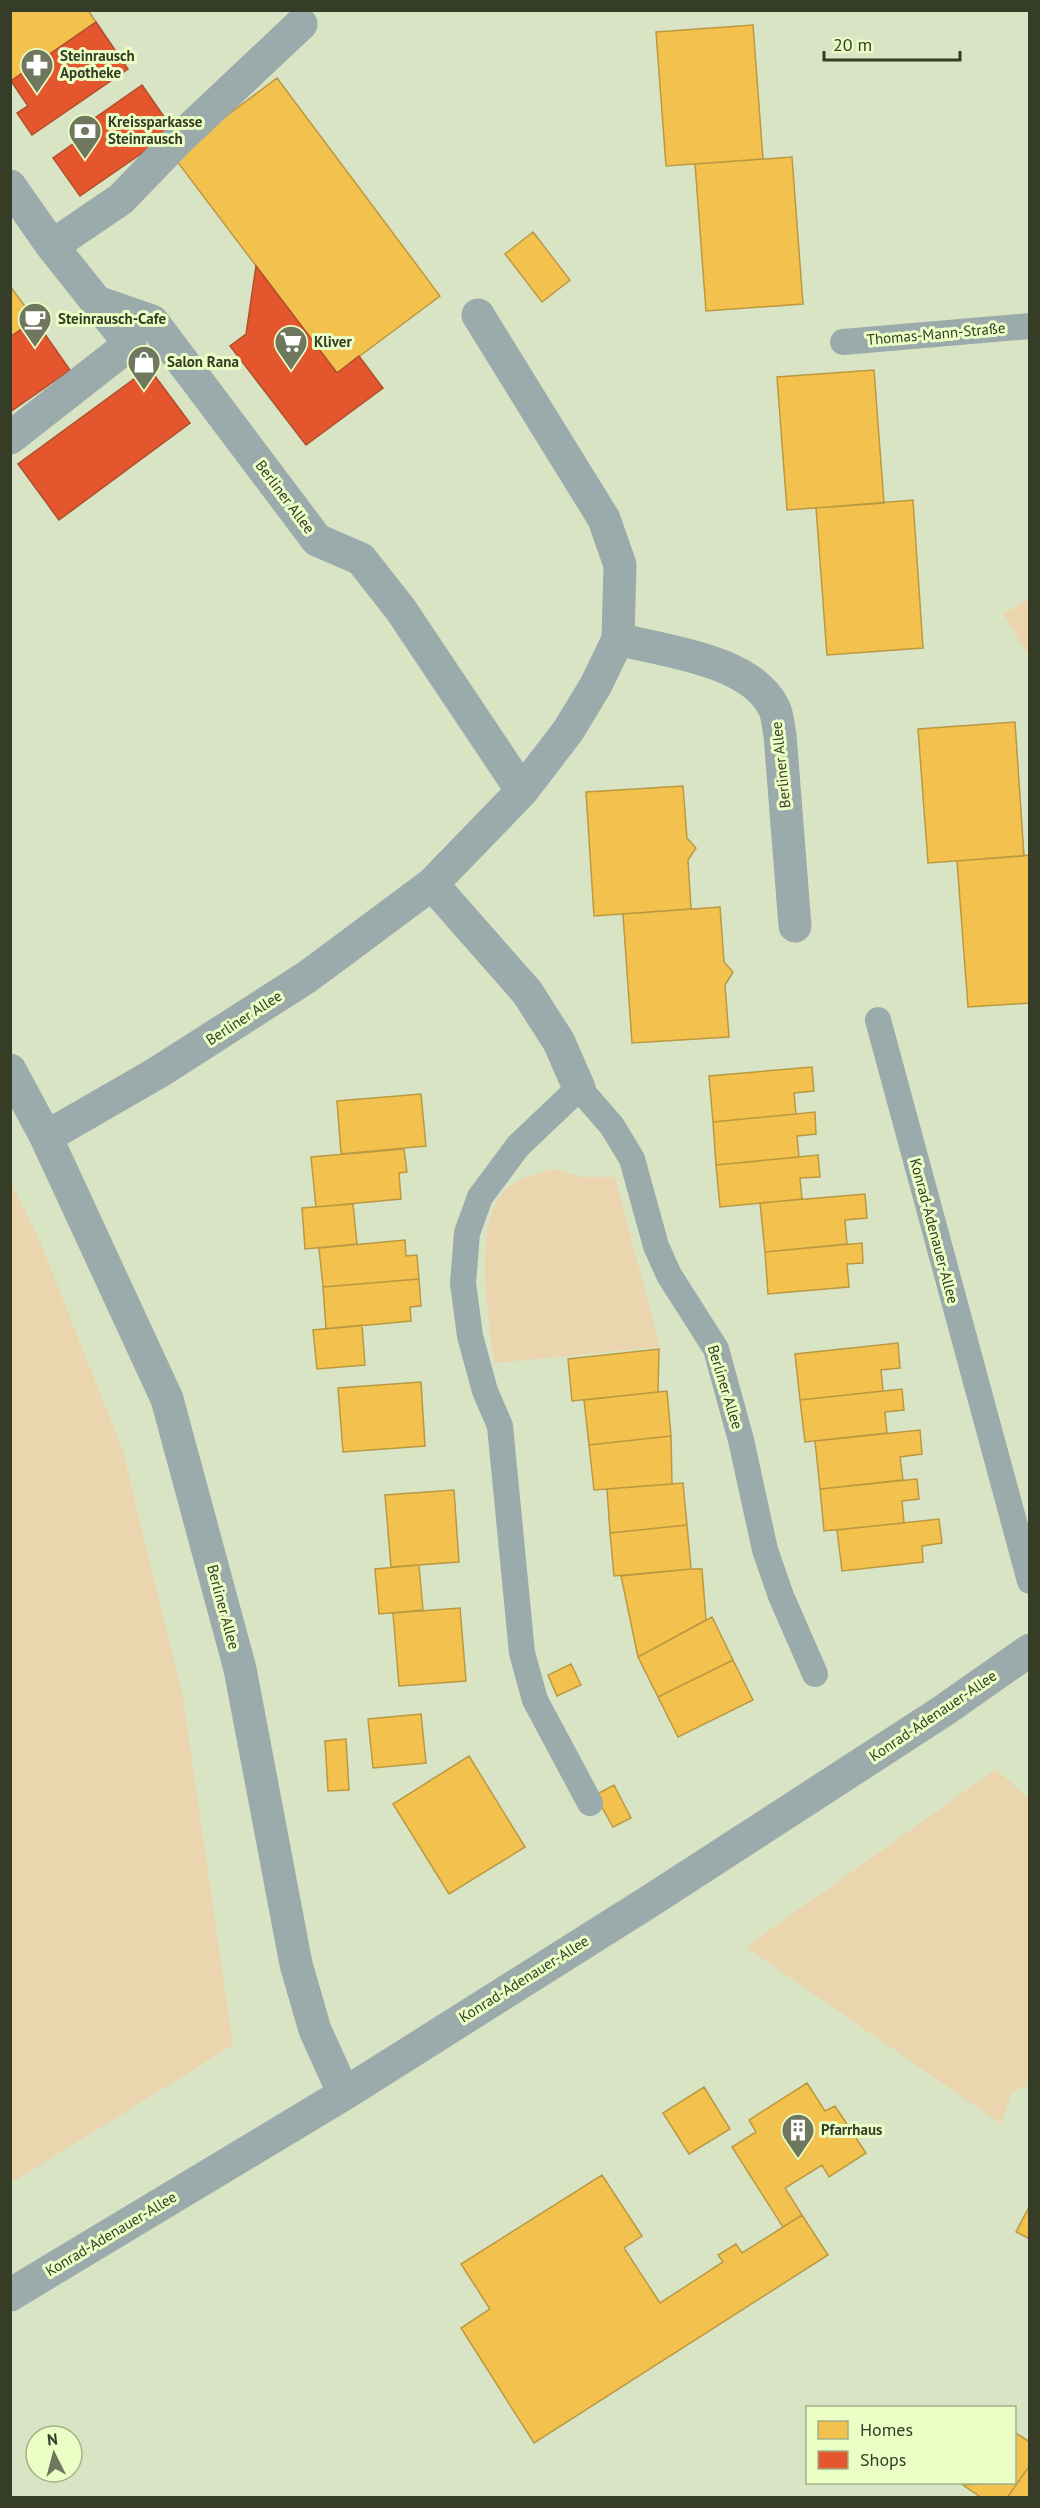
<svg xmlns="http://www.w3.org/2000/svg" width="1040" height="2508" font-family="'PT Sans',sans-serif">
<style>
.green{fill:#ebd5af}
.homes{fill:#f2c14e;stroke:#ba9942;stroke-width:1.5}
.shops{fill:#e4572e;stroke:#b04f2c;stroke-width:1.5}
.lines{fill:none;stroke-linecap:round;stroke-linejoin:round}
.lane{stroke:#9baaab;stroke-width:26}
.street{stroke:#9baaab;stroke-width:33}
.labels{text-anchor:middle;stroke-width:6;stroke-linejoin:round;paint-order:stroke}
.poi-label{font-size:15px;font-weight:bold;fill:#363d27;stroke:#eafec5;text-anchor:start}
.street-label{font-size:15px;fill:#363d27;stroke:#eafec5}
</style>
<rect width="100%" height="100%" fill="#d9e4c5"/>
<path class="green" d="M1029 599V656L1003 614Z
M554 1169 583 1177H615L660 1347 494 1363C489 1317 469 1218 511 1185 521 1177 542 1173 554 1169Z
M11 1183 39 1239 123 1451 183 1698 233 2045 11 2183Z
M996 1769 1030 1800 1029 2085 1012 2092 1001 2124 746 1947Z"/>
<path class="homes" d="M14 10H88L96 22 11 81 10 13Z
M753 25 763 159 666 166 656 32Z
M277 78 440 296 337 373 173 156Z
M792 157 803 304 706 311 695 164Z
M533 232 570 280 542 302 505 254Z
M10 286 35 320 10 337Z
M874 370 884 503 787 510 777 377Z
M913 500 923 648 827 655 816 508Z
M1015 722 1024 856 928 863 918 729Z
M683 786 687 838 696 848 688 860 691 909 594 916 586 792Z
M1030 855V1003L968 1007 957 861Z
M720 907 724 962 733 972 725 985 729 1037 632 1043 623 914Z
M812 1067 814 1091 794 1093 796 1114 713 1122 709 1076Z
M421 1094 426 1146 341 1154 337 1101Z
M815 1112 816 1134 797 1136 799 1157 716 1165 713 1122Z
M404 1149 407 1172 399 1173 401 1199 316 1207 311 1157Z
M818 1155 820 1177 800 1178 802 1199 720 1207 716 1165Z
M865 1194 867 1218 845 1220 847 1244 765 1252 760 1203Z
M353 1204 357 1244 305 1249 302 1208Z
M405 1240 406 1256 417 1255 419 1279 323 1287 319 1248Z
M862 1243 863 1263 847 1264 849 1287 768 1294 765 1252Z
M419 1279 421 1306 410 1307 411 1321 326 1329 323 1287Z
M362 1325 365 1365 317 1369 313 1330Z
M898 1343 900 1368 881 1370 883 1391 800 1400 795 1354Z
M659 1349 658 1392 572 1401 568 1359Z
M421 1382 425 1446 343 1452 338 1388Z
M902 1389 904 1410 885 1412 887 1433 805 1442 800 1400Z
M667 1391 671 1436 589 1445 584 1400Z
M920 1430 922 1454 900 1457 903 1480 820 1489 815 1441Z
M671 1436 672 1484 594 1490 589 1445Z
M917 1479 919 1499 902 1501 904 1523 824 1531 820 1489Z
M683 1483 687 1525 610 1533 607 1489Z
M454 1490 459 1562 391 1567 385 1495Z
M939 1519 942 1543 922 1546 923 1562 842 1571 837 1530Z
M687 1525 691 1569 614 1576 610 1533Z
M419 1565 423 1610 379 1614 375 1569Z
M691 1569H702L706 1620 638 1657 621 1576Z
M460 1608 466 1681 399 1686 393 1613Z
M712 1617 733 1660 658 1697 638 1657Z
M733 1660 753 1700 678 1737 658 1697Z
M571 1664 581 1685 557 1696 548 1675Z
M421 1714 426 1763 373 1768 368 1719Z
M346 1739 349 1790 328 1791 325 1741Z
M469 1756 525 1847 449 1894 393 1804Z
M614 1785 631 1818 613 1827 595 1795Z
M807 2083 825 2111 835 2106 866 2153 829 2177 822 2165 785 2188 802 2215 783 2227 732 2147 756 2132 749 2120Z
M704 2087 730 2129 689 2154 663 2113Z
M602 2175 642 2236 624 2248 660 2303 723 2262 718 2255 736 2244 742 2253 802 2215 828 2255 534 2443 461 2328 490 2309 461 2264Z
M1030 2205V2239L1016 2232Z
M1014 2432 1030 2442V2465L1007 2498H982L963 2485 1014 2482Z
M1030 2465V2498H1007Z"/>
<path class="shops" d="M96 22 128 69 32 135 17 113 28 106 11 81Z
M142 85 174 131 80 196 53 158 97 127 92 120Z
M256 266 337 373 359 356 383 388 306 445 230 346 246 334Z
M35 320 70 370 10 412V337Z
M149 368 190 423 59 520 18 464Z"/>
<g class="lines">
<path class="lane" d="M843 342 1030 326
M878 1020 1030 1581
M590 1803 535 1700 522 1653 500 1426 485 1391 470 1336 463 1283 467 1233 480 1197 518 1146 579 1088 612 1126 632 1159 656 1246 669 1275 716 1349 741 1440 765 1550 781 1596 815 1674"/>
<path class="street" d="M10 186 52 246 130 344 10 438
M52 246 121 199 178 140 301 24
M100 303 152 321 317 540 361 559 401 610 522 791
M618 639C664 651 752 660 774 708 778 715 778 727 780 735L795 926
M432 884 527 992 559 1042 579 1088
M10 1070 46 1137 167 1399 240 1669 296 1964 315 2030 344 2094
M46 1137 157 1073 307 977 432 884 522 791 568 731 596 685 618 639 620 565 604 519 478 315
M10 2295 344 2094 650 1901 943 1711 1030 1650"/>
</g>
<defs>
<symbol id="pharmacy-pin" viewBox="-11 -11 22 30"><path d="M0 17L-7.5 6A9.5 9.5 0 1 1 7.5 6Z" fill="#6f775e" stroke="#eafec5"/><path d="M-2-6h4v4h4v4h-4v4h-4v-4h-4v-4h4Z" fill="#fff"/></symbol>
<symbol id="bank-pin" viewBox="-11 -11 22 30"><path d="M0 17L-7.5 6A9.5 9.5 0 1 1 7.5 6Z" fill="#6f775e" stroke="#eafec5"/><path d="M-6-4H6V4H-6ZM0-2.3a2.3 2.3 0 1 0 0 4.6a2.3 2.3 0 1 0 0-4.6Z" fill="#fff"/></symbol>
<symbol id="cafe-pin" viewBox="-11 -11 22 30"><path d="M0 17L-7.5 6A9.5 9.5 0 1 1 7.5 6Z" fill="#6f775e" stroke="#eafec5"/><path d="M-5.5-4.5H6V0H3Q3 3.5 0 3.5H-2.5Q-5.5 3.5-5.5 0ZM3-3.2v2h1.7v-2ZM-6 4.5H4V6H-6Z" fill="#fff"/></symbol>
<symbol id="supermarket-pin" viewBox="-11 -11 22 30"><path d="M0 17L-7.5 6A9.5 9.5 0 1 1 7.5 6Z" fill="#6f775e" stroke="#eafec5"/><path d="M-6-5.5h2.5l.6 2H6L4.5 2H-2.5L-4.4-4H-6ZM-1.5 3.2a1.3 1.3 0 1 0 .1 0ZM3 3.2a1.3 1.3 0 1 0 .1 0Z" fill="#fff"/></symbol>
<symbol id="shop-pin" viewBox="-11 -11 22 30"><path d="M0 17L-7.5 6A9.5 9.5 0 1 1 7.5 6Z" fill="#6f775e" stroke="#eafec5"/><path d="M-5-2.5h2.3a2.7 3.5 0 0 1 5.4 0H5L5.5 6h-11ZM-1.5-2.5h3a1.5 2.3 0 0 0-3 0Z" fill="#fff"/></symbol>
<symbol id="building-pin" viewBox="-11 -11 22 30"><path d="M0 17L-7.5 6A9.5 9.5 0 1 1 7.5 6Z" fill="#6f775e" stroke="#eafec5"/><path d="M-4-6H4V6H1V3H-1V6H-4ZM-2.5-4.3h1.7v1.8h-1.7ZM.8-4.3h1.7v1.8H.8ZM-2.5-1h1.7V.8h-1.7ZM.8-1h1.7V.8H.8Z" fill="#fff"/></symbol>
</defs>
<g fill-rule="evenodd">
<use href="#pharmacy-pin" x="18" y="46" width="38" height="52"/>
<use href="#bank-pin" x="66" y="112" width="38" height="52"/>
<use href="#cafe-pin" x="16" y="300" width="38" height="52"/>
<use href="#supermarket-pin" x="272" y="323" width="38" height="52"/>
<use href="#shop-pin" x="125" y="343" width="38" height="52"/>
<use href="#building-pin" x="779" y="2111" width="38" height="52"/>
</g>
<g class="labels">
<g class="poi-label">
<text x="60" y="61">Steinrausch<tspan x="60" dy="17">Apotheke</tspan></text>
<text x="108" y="127">Kreissparkasse<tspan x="108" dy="17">Steinrausch</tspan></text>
<text x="58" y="324">Steinrausch-Cafe</text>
<text x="314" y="347">Kliver</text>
<text x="167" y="367">Salon Rana</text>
<text x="821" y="2135">Pfarrhaus</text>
</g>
<g class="street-label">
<text transform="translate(936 334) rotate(-5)" y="5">Thomas-Mann-Straße</text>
<text transform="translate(285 497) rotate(53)" y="5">Berliner Allee</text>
<text transform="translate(781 765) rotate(-96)" y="5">Berliner Allee</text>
<text transform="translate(244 1018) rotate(-33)" y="5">Berliner Allee</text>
<text transform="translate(934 1231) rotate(75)" y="5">Konrad-Adenauer-Allee</text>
<text transform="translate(725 1387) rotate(73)" y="5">Berliner Allee</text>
<text transform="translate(223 1607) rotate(75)" y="5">Berliner Allee</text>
<text transform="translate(933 1716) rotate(-34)" y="5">Konrad-Adenauer-Allee</text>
<text transform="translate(524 1979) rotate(-32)" y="5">Konrad-Adenauer-Allee</text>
<text transform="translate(111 2234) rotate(-31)" y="5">Konrad-Adenauer-Allee</text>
</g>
</g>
<rect width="1040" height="2508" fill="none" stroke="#363d27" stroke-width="24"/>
<rect x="806" y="2406" width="210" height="78" fill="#eafec5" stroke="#a2b186" stroke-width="1.5"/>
<rect x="818" y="2421" width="30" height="18" fill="#f2c14e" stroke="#a2b186" stroke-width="1.5"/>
<text x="860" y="2436" font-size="18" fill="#363d27">Homes</text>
<rect x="818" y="2451" width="30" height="18" fill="#e4572e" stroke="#a2b186" stroke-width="1.5"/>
<text x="860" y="2466" font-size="18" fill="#363d27">Shops</text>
<g transform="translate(54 2454) rotate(354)"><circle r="28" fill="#eafec5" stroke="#a2b186" stroke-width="1.5"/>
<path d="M0-4.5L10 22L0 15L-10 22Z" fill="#6f775e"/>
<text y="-9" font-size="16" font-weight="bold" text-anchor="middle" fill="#363d27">N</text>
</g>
<path d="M824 51v9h136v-9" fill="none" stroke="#363d27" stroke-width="3"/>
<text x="833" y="51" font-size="18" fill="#363d27" stroke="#eafec5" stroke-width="4.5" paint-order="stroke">20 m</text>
</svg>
